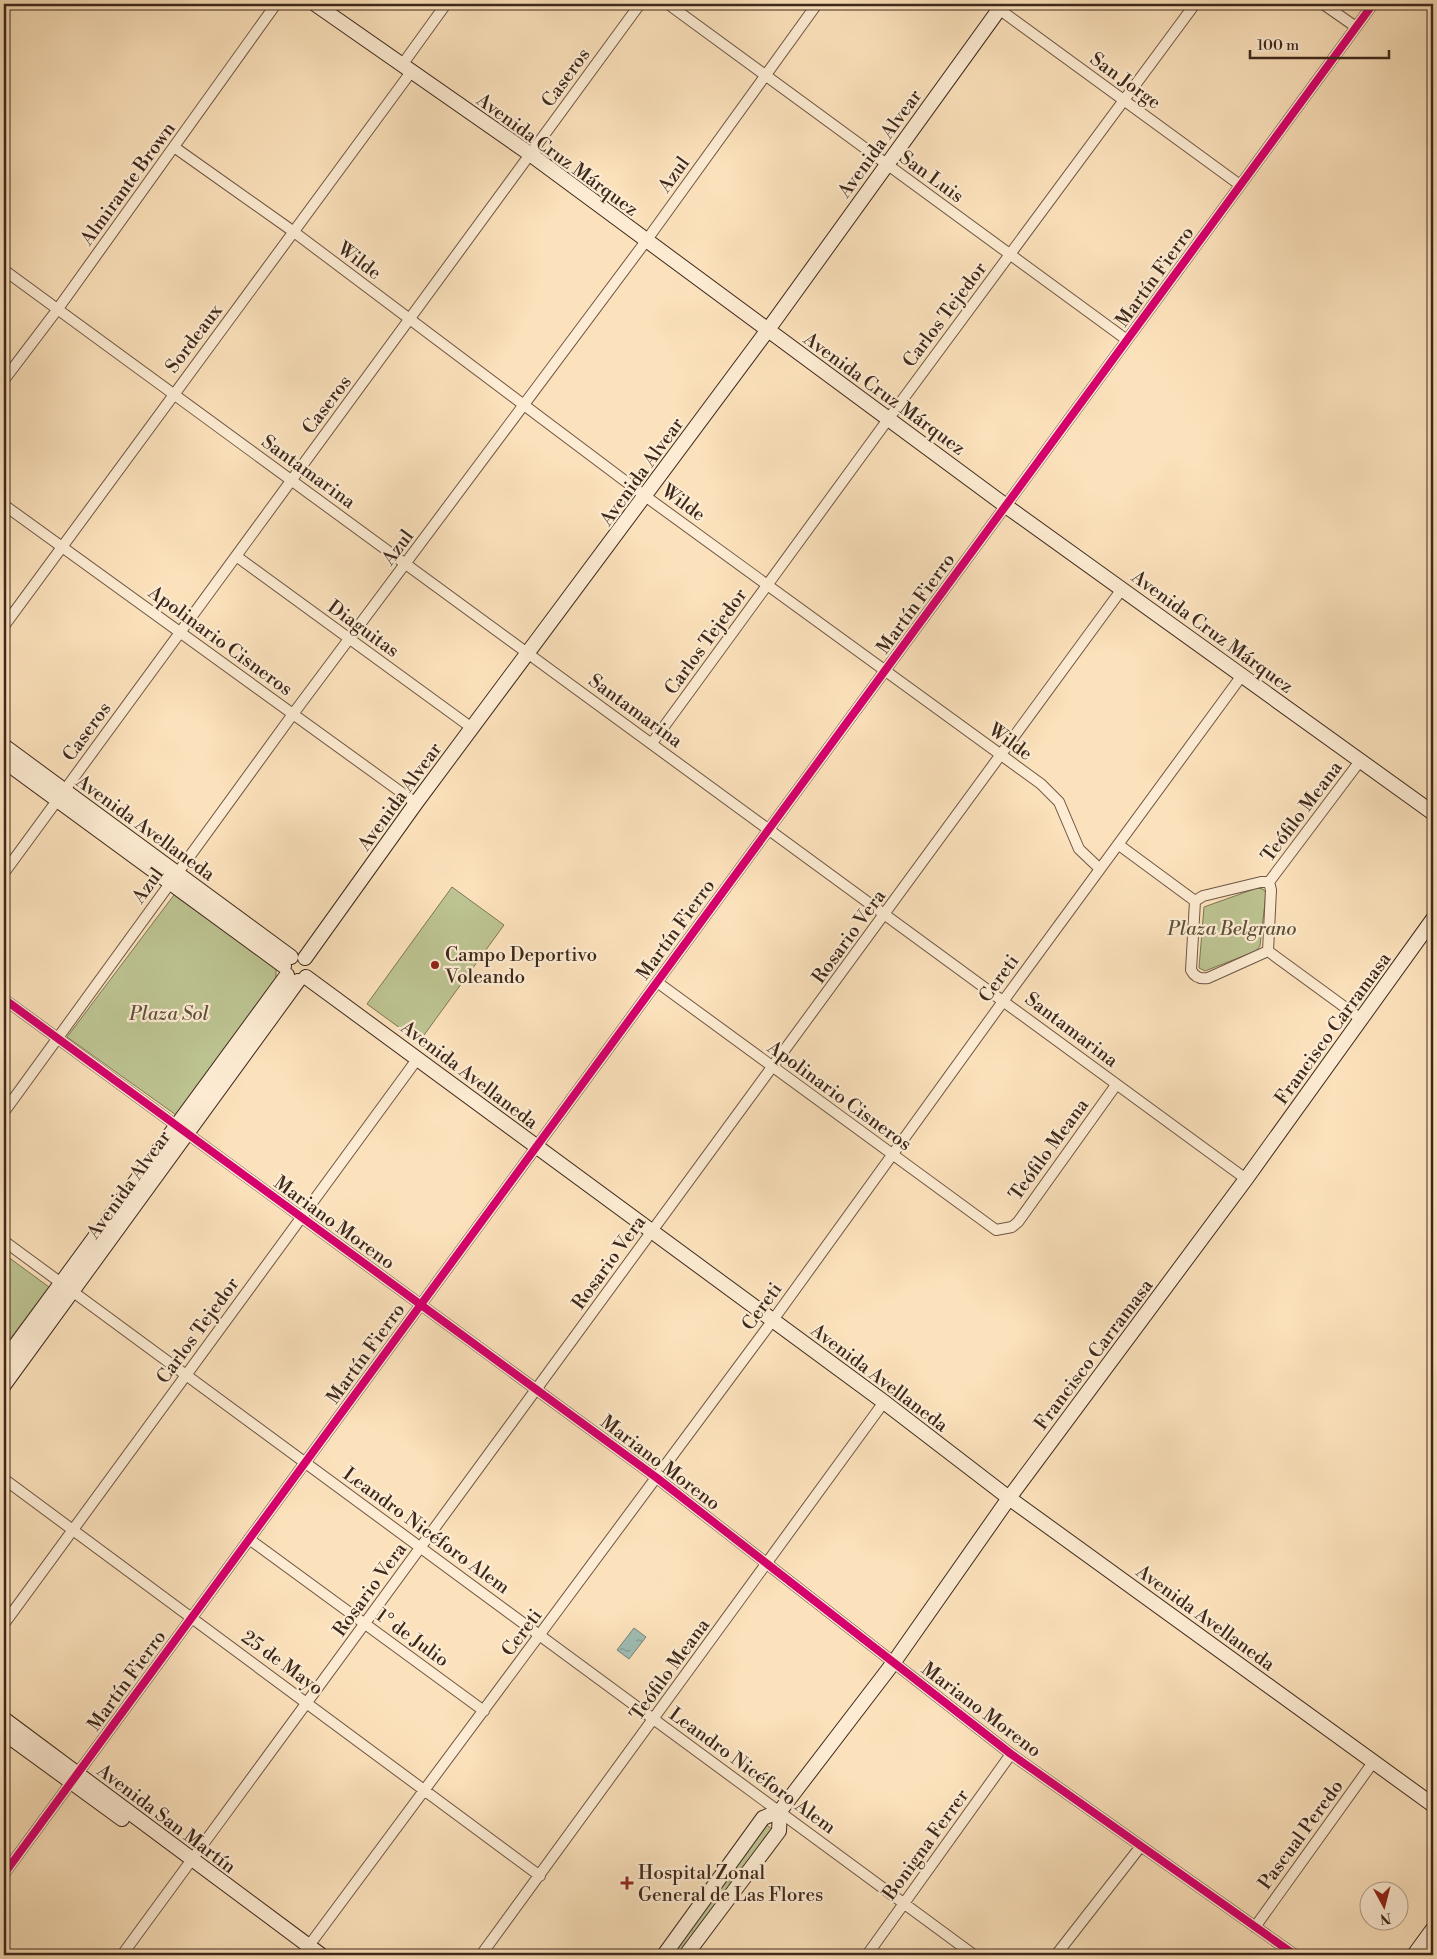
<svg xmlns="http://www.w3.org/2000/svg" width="1437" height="1959" font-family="'Libre Bodoni',serif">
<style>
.grass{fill:url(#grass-tufts);stroke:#7e7657}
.park{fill:#bdc492;stroke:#7e7657}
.water{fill:url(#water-ripples);stroke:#788177}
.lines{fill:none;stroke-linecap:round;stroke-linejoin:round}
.street-casing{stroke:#6e5644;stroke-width:12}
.secondary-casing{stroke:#3e281c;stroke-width:16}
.street{stroke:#fdecd3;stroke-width:10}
.secondary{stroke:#fdecd3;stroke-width:14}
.cycleway-casing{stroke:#fdecd3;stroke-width:11}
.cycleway{stroke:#d6006c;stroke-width:8}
.poi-dot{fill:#8f2418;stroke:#fdecd3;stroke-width:2}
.labels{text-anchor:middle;stroke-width:4.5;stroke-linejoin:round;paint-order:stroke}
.street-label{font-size:19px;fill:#3e281c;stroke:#fdecd3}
.park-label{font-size:19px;font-style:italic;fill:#5e4f3a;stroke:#fdecd3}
.poi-label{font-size:19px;fill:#3e281c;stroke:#fdecd3;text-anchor:start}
</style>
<defs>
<pattern id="grass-tufts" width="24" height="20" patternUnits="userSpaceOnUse" patternTransform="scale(1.25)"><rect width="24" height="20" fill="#bdc492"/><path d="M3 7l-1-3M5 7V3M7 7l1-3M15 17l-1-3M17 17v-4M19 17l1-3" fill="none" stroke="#a4a87d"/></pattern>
<pattern id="water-ripples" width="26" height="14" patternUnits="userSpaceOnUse" patternTransform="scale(1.25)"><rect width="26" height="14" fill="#9fbdb4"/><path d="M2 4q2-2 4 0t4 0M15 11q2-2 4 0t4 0" fill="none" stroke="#839a92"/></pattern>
</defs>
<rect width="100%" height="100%" fill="#fce2bc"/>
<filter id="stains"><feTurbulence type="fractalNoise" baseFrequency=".004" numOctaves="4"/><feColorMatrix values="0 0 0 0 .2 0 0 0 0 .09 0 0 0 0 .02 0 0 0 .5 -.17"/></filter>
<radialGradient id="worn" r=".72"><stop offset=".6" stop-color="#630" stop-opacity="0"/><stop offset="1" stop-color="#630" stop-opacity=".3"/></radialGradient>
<path class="grass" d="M767 1825 774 1831 683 1955H672Z"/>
<path class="park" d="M452 887 504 925 419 1042 367 1004Z
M1257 888 1263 889 1266 893 1260 946 1256 951 1205 971 1199 968 1204 907Z
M174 895 276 968V982L176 1115 67 1037Z
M4 1254 49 1287 4 1347Z"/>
<path class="water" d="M634 1628 646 1637 629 1659 617 1650Z"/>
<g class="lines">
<defs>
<path id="street" d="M668 4 1127 340
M992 4 1240 185
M1323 4 1356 27
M402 65 446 4
M174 147 294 232 645 496 1041 784 1059 802 1079 849 1100 869
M4 270 1246 1179
M4 380 57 310 276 4
M4 505 416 803
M236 556 472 728
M4 626 411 72
M652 743 889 418 1195 4
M1119 845 1195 901 1203 896 1261 882H1269L1271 890 1268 951 1361 1019
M4 873 640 4
M1269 882 1360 761
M1195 901 1191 970C1195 978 1201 979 1208 978L1268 951
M657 982 996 1230 1012 1227 1018 1222 1116 1085
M4 999 657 1478 1011 1754 1295 1955
M4 1112 293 714 646 241 817 4
M4 1241 974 1955
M4 1479 540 1876
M249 1539 484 1711
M4 1624 418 1058
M4 1874 1373 4
M1255 1927 1374 1761
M122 1955 1122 589
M302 1955 773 1320 1004 1000 1243 674
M481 1955 884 1402
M867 1955 1011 1754
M1056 1955 1141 1846"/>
<path id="secondary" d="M315 4 530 154 1006 506 1433 813
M4 746 291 957
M4 761 284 966
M305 958 416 803 767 331 1003 4
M306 977 884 1402 1009 1498 1433 1805
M4 1361 287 975
M4 1385 298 981
M4 1719 321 1955
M4 1733 122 1819
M664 1955 763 1818 780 1811 894 1662 1009 1498 1246 1179 1433 919
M686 1955 779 1831 780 1811
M1414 1955 1433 1929"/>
</defs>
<use href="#street" class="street-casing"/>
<use href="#secondary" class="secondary-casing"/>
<use href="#street" class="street"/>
<use href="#secondary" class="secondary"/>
<defs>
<path id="cycleway" d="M4 999 657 1478 1011 1754 1295 1955
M4 1874 1373 4"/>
</defs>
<use href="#cycleway" class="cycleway-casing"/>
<use href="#cycleway" class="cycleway"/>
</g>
<g class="poi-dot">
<circle cx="435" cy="965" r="5"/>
<path d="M624.5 1875.5h5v5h5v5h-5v5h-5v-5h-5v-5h5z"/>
</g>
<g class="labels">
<g class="street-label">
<text transform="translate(565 77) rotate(-54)" y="7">Caseros</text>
<text transform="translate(1126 80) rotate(36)" y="7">San Jorge</text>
<text transform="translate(879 143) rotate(-54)" y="7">Avenida Alvear</text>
<text transform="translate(558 154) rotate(36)" y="7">Avenida Cruz Márquez</text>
<text transform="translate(673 174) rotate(-54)" y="7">Azul</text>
<text transform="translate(932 176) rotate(36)" y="7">San Luis</text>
<text transform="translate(127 183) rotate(-54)" y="7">Almirante Brown</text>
<text transform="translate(360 260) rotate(37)" y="7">Wilde</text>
<text transform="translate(1154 276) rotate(-54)" y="7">Martín Fierro</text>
<text transform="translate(944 314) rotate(-53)" y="7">Carlos Tejedor</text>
<text transform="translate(193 338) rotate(-53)" y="7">Sordeaux</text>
<text transform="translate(885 393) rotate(36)" y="7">Avenida Cruz Márquez</text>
<text transform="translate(326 404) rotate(-53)" y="7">Caseros</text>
<text transform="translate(309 471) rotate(36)" y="7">Santamarina</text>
<text transform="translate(641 471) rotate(-54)" y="7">Avenida Alvear</text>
<text transform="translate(684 502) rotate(36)" y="7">Wilde</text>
<text transform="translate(397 547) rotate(-53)" y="7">Azul</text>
<text transform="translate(915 603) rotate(-54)" y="7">Martín Fierro</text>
<text transform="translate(364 628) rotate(36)" y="7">Diaguitas</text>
<text transform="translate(1213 631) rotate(36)" y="7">Avenida Cruz Márquez</text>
<text transform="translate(221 640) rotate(36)" y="7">Apolinario Cisneros</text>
<text transform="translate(705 641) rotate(-54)" y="7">Carlos Tejedor</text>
<text transform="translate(636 710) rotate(36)" y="7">Santamarina</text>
<text transform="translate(86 731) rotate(-54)" y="7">Caseros</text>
<text transform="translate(1011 741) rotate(36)" y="7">Wilde</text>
<text transform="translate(399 796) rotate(-54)" y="7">Avenida Alvear</text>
<text transform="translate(1301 811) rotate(-53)" y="7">Teófilo Meana</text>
<text transform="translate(146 827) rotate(36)" y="7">Avenida Avellaneda</text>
<text transform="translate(147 885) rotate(-54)" y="7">Azul</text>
<text transform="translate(675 929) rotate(-54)" y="7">Martín Fierro</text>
<text transform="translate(848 936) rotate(-54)" y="7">Rosario Vera</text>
<text transform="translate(998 978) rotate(-54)" y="7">Cereti</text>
<text transform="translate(1332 1028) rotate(-54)" y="7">Francisco Carramasa</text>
<text transform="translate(1072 1029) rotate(37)" y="7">Santamarina</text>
<text transform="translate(470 1074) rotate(37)" y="7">Avenida Avellaneda</text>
<text transform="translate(840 1095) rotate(36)" y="7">Apolinario Cisneros</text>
<text transform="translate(1048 1149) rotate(-54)" y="7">Teófilo Meana</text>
<text transform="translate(128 1184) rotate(-54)" y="7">Avenida Alvear</text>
<text transform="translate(335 1222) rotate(36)" y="7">Mariano Moreno</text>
<text transform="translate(608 1262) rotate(-54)" y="7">Rosario Vera</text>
<text transform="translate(761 1306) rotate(-54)" y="7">Cereti</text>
<text transform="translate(197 1330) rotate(-54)" y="7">Carlos Tejedor</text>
<text transform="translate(365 1353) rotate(-54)" y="7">Martín Fierro</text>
<text transform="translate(1093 1354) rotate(-53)" y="7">Francisco Carramasa</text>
<text transform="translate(880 1377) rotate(37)" y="7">Avenida Avellaneda</text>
<text transform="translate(661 1462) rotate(37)" y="7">Mariano Moreno</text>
<text transform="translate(427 1530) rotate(36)" y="7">Leandro Nicéforo Alem</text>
<text transform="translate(369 1589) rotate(-54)" y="7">Rosario Vera</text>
<text transform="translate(1206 1617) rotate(36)" y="7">Avenida Avellaneda</text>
<text transform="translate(521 1632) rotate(-53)" y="7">Cereti</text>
<text transform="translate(413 1637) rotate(36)" y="7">1° de Julio</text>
<text transform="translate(283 1662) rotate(36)" y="7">25 de Mayo</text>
<text transform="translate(669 1669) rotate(-54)" y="7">Teófilo Meana</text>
<text transform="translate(126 1680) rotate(-54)" y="7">Martín Fierro</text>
<text transform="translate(982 1709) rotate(37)" y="7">Mariano Moreno</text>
<text transform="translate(753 1770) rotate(36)" y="7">Leandro Nicéforo Alem</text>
<text transform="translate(167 1818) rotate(37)" y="7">Avenida San Martín</text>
<text transform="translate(1300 1834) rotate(-54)" y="7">Pascual Peredo</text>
<text transform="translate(925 1844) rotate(-54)" y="7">Bonigna Ferrer</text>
</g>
<g class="park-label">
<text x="1232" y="935">Plaza Belgrano</text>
<text x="169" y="1020">Plaza Sol</text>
</g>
<g class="poi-label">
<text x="445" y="961">Campo Deportivo<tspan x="445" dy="22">Voleando</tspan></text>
<text x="638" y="1879">Hospital Zonal<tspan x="638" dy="22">General de Las Flores</tspan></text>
</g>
</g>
<rect width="1437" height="1959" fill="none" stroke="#fce2bc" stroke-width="20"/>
<rect x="5" y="5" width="1427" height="1949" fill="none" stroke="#3e281c" stroke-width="2.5"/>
<rect x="10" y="10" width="1417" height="1939" fill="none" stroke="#3e281c"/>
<g transform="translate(1384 1906) rotate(173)"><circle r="24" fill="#fdecd3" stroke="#b19e8a"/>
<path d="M0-4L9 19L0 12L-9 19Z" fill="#8f2418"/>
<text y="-8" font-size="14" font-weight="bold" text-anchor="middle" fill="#3e281c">N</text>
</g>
<path d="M1250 50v8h139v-8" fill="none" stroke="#3e281c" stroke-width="2.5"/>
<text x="1257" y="50" font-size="15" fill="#3e281c" stroke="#fdecd3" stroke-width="4" paint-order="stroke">100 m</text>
<rect width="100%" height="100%" filter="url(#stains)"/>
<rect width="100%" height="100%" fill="url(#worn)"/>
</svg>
